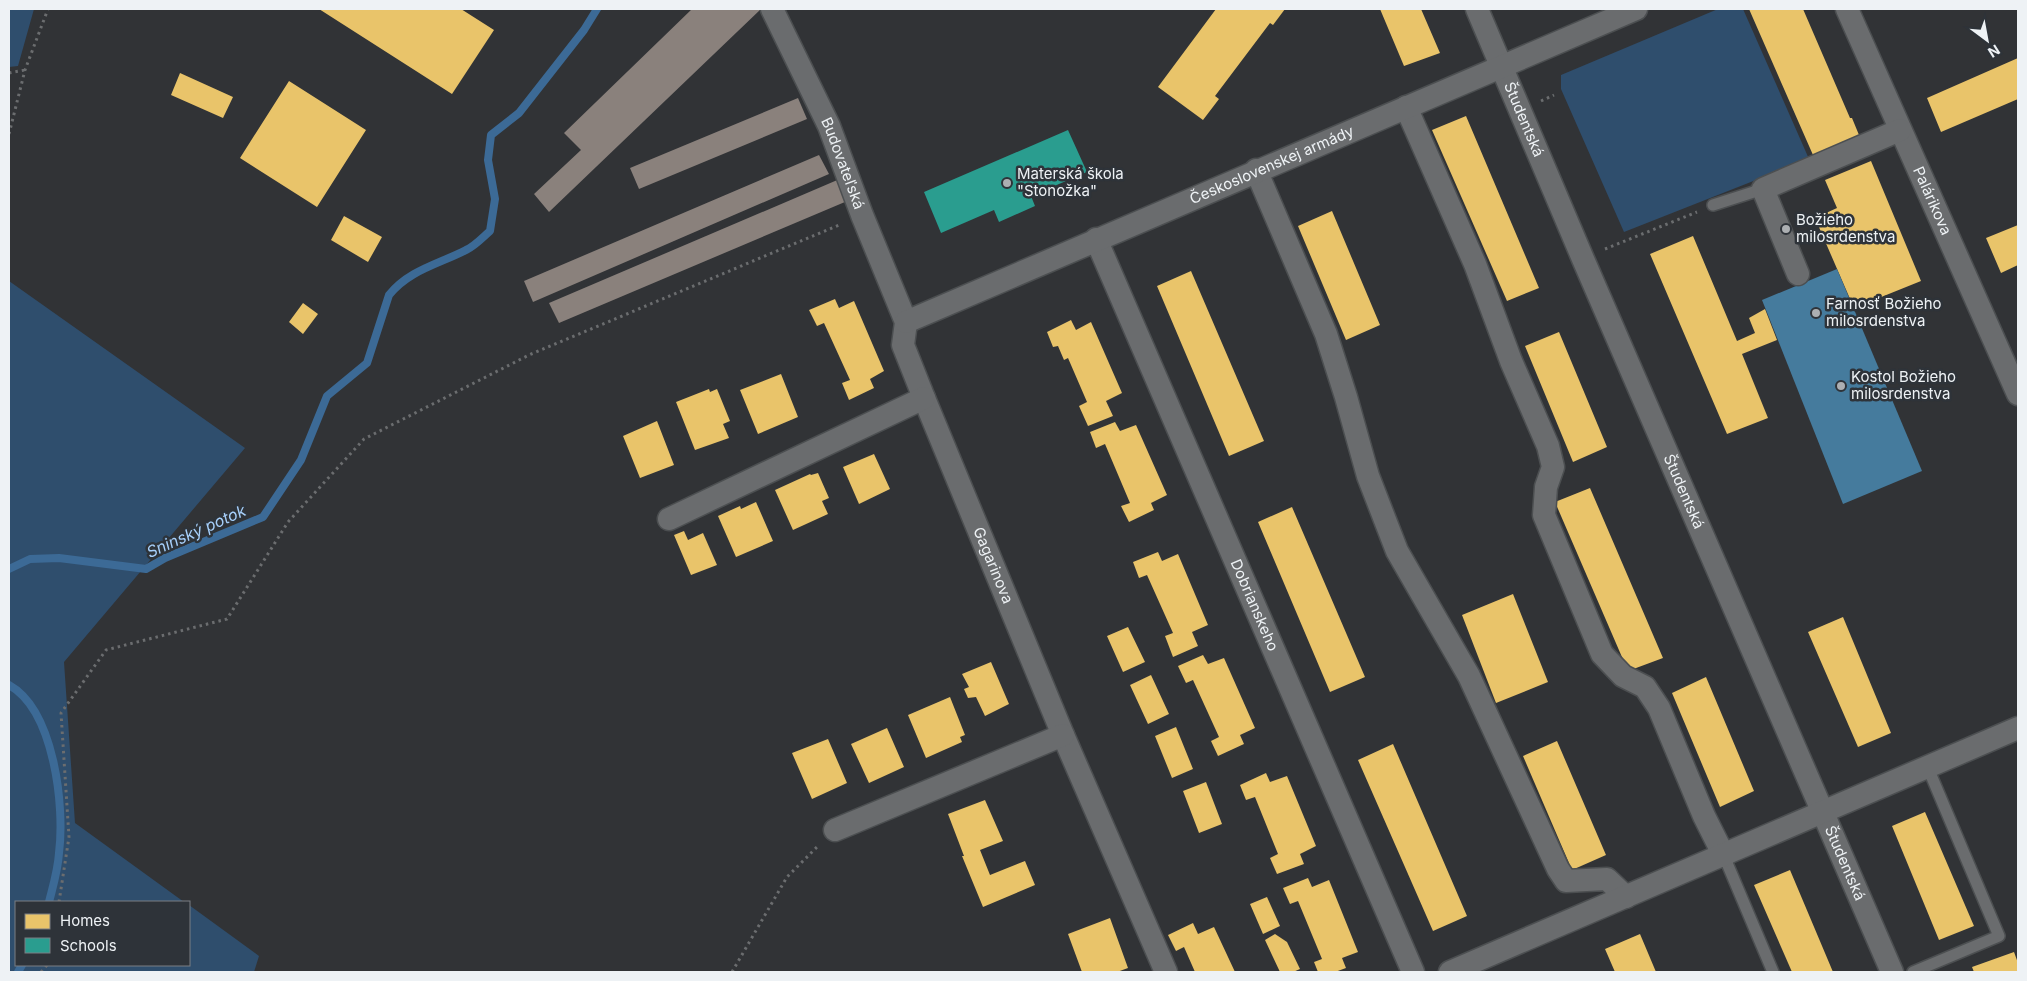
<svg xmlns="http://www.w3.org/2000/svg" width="2027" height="981" font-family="Inter,sans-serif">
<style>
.green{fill:#2f4e6d}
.homes{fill:#e9c46a}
.schools{fill:#2a9d8f}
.public{fill:#457b9d}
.industry{fill:#8a817c}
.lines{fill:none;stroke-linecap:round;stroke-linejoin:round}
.stream{stroke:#3c6a96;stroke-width:8}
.service-casing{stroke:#4c4f51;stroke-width:14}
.minor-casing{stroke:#4c4f51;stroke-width:25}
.path{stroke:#6b6d6f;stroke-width:3;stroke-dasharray:2.5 4;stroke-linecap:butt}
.service{stroke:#6a6c6e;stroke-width:11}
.minor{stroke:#6a6c6e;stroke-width:22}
.poi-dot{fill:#acafb2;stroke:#2e3339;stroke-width:2}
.labels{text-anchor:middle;stroke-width:5;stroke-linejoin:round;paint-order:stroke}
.street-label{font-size:15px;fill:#eef2f5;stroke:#2e3339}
.poi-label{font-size:15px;fill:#eef2f5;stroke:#2e3339;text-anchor:start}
.water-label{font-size:16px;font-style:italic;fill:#a6cffa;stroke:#2e3339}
</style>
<rect width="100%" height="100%" fill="#313336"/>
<path class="green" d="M9 9H34L18 66 9 67Z
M1718 9H1743L1809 159 1624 232 1561 89V75Z
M9 281 245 448 64 662 75 823 184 902H16V965H189V905L259 956 254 972H9Z"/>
<path class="homes" d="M319 9H461L494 30 452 94Z
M1216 9H1285L1273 25 1270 23 1215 96 1219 99 1203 120 1158 87Z
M1380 9H1421L1440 53 1404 66Z
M1749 9H1803L1850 118H1852L1859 135 1813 155Z
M2018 58V99L1941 132 1927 98Z
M180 73 233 97 223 118 171 95Z
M289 81 366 130 317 207 240 158Z
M1466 116 1539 288 1507 301 1432 130Z
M1871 161 1921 281 1854 308 1815 218 1837 208 1825 180Z
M1332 211 1380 325 1346 340 1298 226Z
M344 216 382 237 368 262 331 240Z
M2018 225V265L2001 273 1986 238Z
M1693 236 1737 341 1755 333 1749 318 1765 309 1777 340 1742 354 1768 418 1727 434 1650 254Z
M1191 271 1264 441 1229 456 1157 286Z
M835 299 839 308 854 301 884 371 870 379 874 388 849 400 842 383 850 380 824 323 817 326 809 310Z
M303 303 318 314 303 334 289 322Z
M1071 320 1076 330 1091 322 1122 393 1106 401 1113 416 1088 426 1079 406 1087 402 1068 358 1064 360 1058 346 1053 347 1047 332Z
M1559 332 1607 447 1573 462 1525 346Z
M781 374 798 417 758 434 740 390Z
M709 389 710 392 717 389 730 421 723 424 729 438 695 450 676 402Z
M657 421 674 465 640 478 623 436Z
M1115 422 1120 431 1136 425 1167 495 1151 503 1154 510 1129 522 1121 506 1130 503 1105 444 1096 448 1090 432Z
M874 454 890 489 859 504 843 467Z
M818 473 829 498 822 501 828 514 793 530 775 490 810 474 811 475Z
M1590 488 1663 658 1628 671 1555 502Z
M756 502 773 541 736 557 718 516 740 506 741 509Z
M1292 507 1365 677 1330 692 1258 522Z
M684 531 688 540 703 533 717 565 691 575 674 535Z
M1158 552 1162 561 1178 554 1208 625 1192 632 1198 646 1173 657 1165 636 1173 633 1147 575 1139 578 1133 562Z
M1513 594 1548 682 1496 703 1462 615Z
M1843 617 1891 733 1858 747 1808 632Z
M1128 627 1145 662 1123 672 1107 636Z
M1203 655 1208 664 1224 658 1255 728 1240 735 1244 744 1218 756 1211 741 1219 737 1193 680 1186 683 1178 666Z
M991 662 1009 704 985 716 976 697 968 698 964 689 969 687 962 674Z
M1151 675 1169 714 1148 724 1130 685Z
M1706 677 1754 791 1720 807 1672 693Z
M950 697 965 735 960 737 962 742 926 758 908 715Z
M1176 727 1193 769 1172 778 1155 736Z
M887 728 904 767 869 783 851 744Z
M828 739 847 783 812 799 792 753Z
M1557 741 1606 855 1572 870 1523 756Z
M1393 744 1467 916 1433 931 1358 760Z
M1266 773 1270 782 1287 776 1316 846 1300 854 1304 864 1277 874 1270 858 1278 854 1255 797 1246 800 1240 785Z
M1206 782 1222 824 1199 833 1183 791Z
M985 800 1003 841 980 850 990 875 1025 861 1035 885 983 907 962 856H964L948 814Z
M1925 812 1974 926 1939 940 1892 826Z
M1790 870 1833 972H1792L1754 885Z
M1308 878 1312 887 1329 880 1358 952 1342 958 1346 968 1335 972H1318L1314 962 1322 959 1298 901 1290 904 1283 888Z
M1267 897 1280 926 1263 934 1250 904Z
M1110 918 1128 968 1117 972H1082L1068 934Z
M1193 923 1198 934 1214 927 1235 972H1195L1184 947 1176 951 1168 935Z
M1275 934 1287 942 1300 969 1293 972H1280L1265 940Z
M1640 934 1656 972H1615L1605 949Z
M2014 952 2018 963V972H1974L1972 967Z"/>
<path class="schools" d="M1068 130 1087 172 1031 196 1035 206 999 222 994 210 941 233 924 192Z"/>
<path class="public" d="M1837 269 1922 471 1843 504 1762 300Z"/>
<path class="industry" d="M692 9H761L549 212 534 194 581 150 564 133Z
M798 98 807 119 639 189 630 168Z
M819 155 829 174 533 302 524 281Z
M842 178 852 199 559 323 549 303Z"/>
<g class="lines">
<path class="stream" d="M9 569 30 559 59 558 146 569 165 558 263 517 301 460 327 396 367 363 389 295C409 270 439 264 466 250 475 246 483 237 490 231L495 199 488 160 491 135 519 113 584 30 597 9
M9 685C54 710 65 806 59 853 58 870 53 886 49 902
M18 972 22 965"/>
<defs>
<path id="service" d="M1713 205 1763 189
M1724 856 1773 972
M1913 972 1999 936 1928 768"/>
<g id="minor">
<path id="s1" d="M772 9 829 126 862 215 906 322 903 345 924 398 1063 735 1166 972"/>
<path id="s2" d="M1477 9 1583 259 1892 972"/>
<path id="s3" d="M1847 9 2018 394"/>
<path d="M1406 107 1475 264 1511 361 1548 446 1553 467 1546 487 1544 515 1602 654 1623 676 1645 687 1659 708 1704 816 1724 856"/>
<path d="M1256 170 1326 334 1346 397 1368 476 1397 551 1469 676 1558 869 1566 881 1607 879 1626 897"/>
<path id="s4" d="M1096 239 1413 972"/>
<path d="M1798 274 1763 189 1900 130"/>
<path id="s5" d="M906 322 1636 9"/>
<path d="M669 519 924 398"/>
<path d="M835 830 1063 735"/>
<path d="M1450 972 2018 728"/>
</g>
</defs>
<use href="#service" class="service-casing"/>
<use href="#minor" class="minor-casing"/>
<path class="path" d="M9 73 25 70
M1541 101 1554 95
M9 134 25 70 48 9
M1605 249 1697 212
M59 902 69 837 61 713 106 650 227 619 288 522 364 439 529 355 839 225
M41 972 47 965
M732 972 787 877 818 846"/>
<use href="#service" class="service"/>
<use href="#minor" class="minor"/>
</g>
<g class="poi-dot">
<circle cx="1007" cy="183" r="5"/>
<circle cx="1786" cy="229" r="5"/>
<circle cx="1816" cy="313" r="5"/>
<circle cx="1841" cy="386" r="5"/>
</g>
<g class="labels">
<g class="street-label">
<text dy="5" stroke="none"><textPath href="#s2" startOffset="120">Študentská</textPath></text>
<text dy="5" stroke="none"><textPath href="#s1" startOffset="170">Budovateľská</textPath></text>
<text dy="5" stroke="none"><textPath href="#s5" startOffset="398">Československej armády</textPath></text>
<text dy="5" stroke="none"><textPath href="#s3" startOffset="210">Palárikova</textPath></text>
<text dy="5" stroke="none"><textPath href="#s2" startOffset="525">Študentská</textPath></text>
<text dy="5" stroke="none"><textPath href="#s1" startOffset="602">Gagarinova</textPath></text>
<text dy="5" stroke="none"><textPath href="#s4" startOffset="399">Dobrianskeho</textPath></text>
<text dy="5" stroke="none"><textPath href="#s2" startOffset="930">Študentská</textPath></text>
</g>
<g class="poi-label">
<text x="1017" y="179">Materská škola<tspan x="1017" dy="17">"Stonožka"</tspan></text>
<text x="1796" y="225">Božieho<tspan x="1796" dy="17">milosrdenstva</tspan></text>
<text x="1826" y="309">Farnosť Božieho<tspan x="1826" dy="17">milosrdenstva</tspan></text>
<text x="1851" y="382">Kostol Božieho<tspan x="1851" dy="17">milosrdenstva</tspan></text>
</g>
<g class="water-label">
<text transform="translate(196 531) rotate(-24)" y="6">Sninský potok</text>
</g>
</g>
<rect width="2027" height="981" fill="none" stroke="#eef2f5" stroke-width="20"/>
<rect x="15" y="901" width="175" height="65" fill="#2e3339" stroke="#7b7f84"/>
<rect x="25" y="914" width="25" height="15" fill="#e9c46a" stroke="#7b7f84"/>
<text x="60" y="926" font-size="15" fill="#eef2f5">Homes</text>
<rect x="25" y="938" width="25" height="15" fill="#2a9d8f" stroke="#7b7f84"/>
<text x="60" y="951" font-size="15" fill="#eef2f5">Schools</text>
<g transform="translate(1987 40) rotate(148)" stroke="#2e3339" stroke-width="4" paint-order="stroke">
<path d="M0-4L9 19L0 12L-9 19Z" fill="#eef2f5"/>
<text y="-8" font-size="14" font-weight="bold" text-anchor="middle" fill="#eef2f5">N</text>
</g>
</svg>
